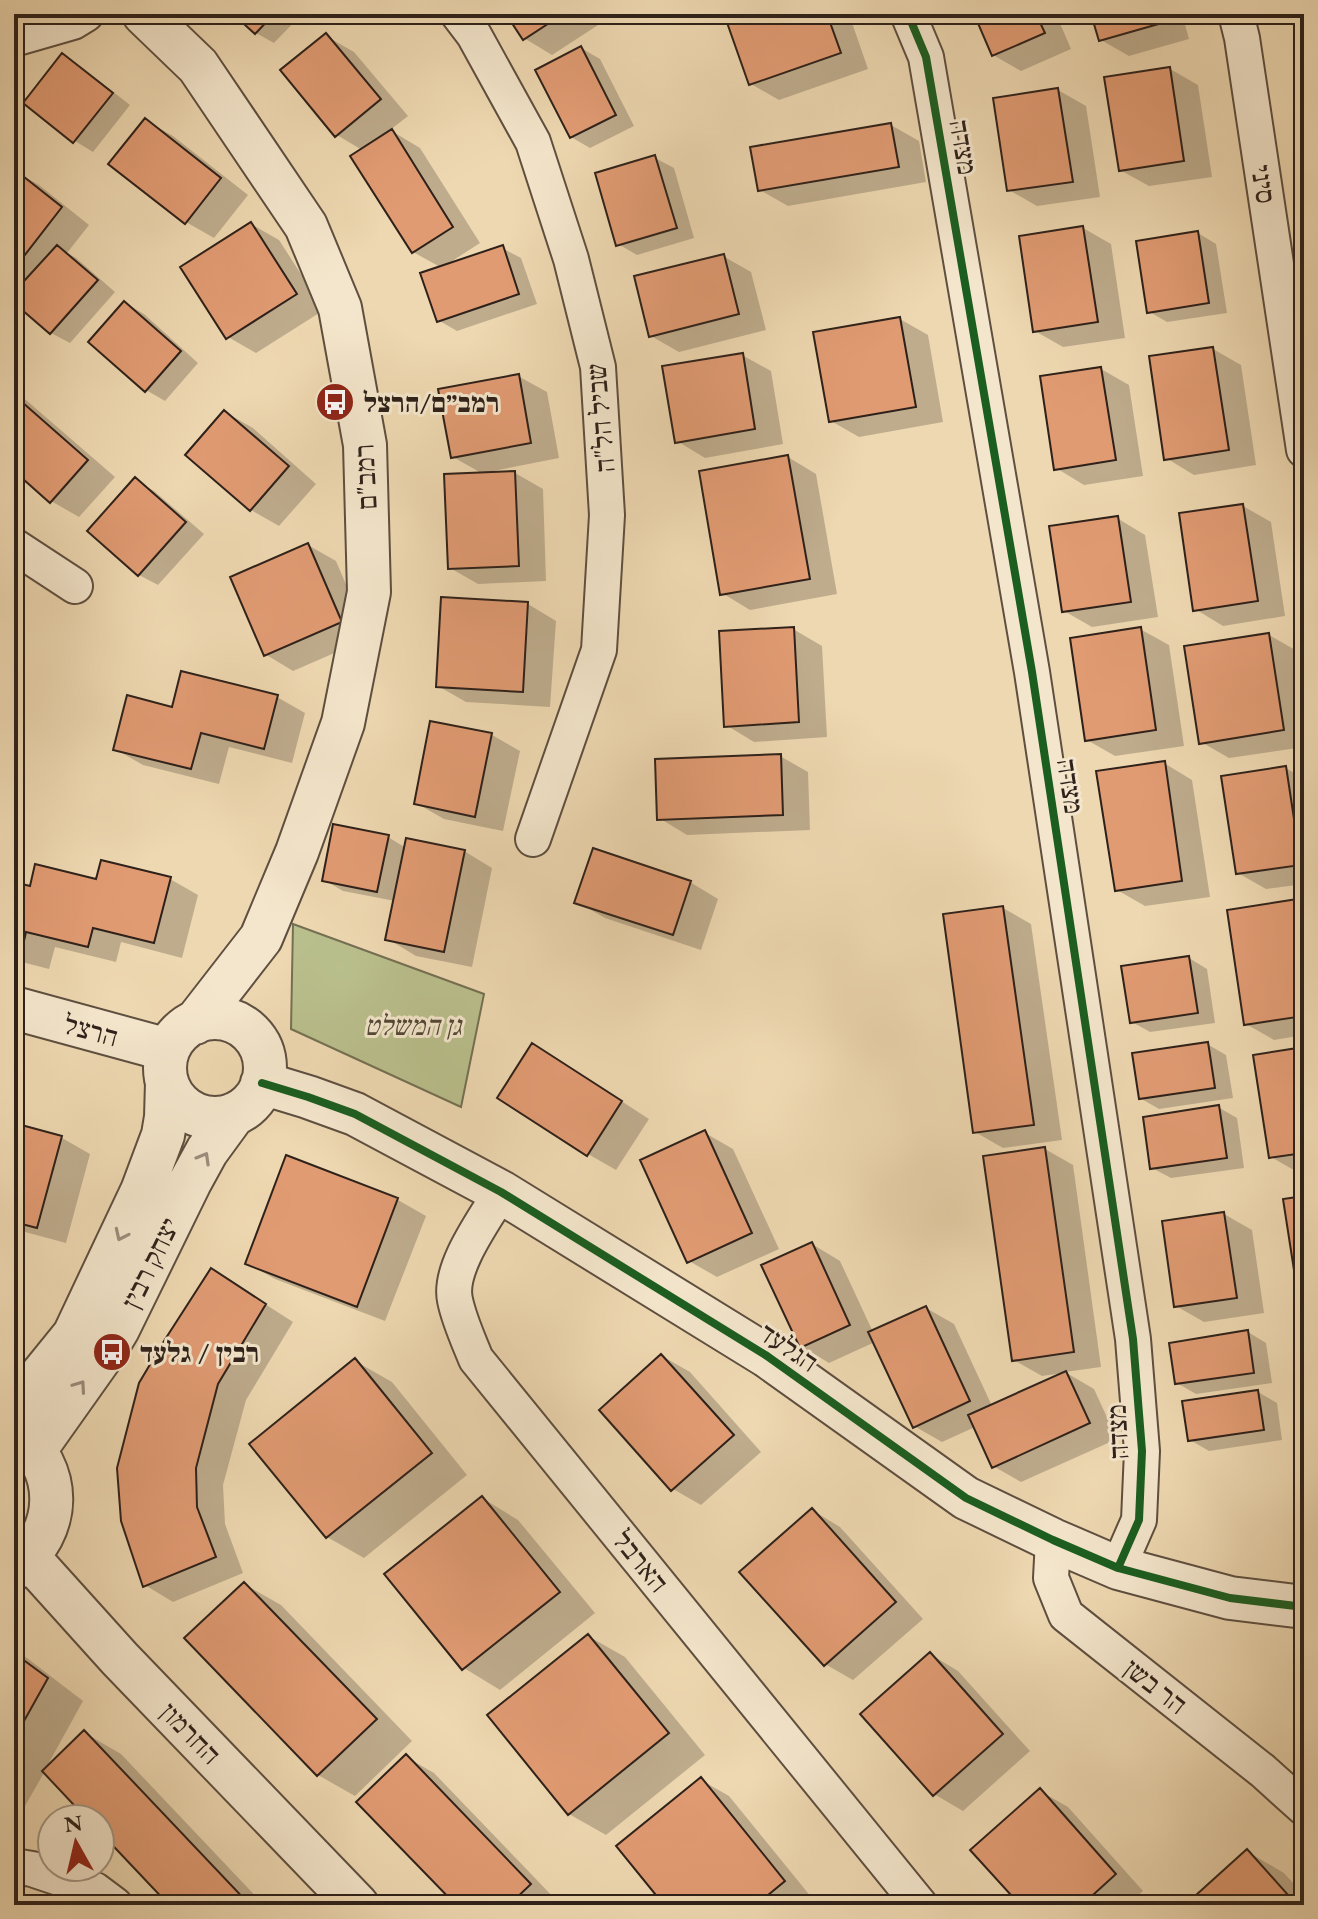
<svg xmlns="http://www.w3.org/2000/svg" width="1318" height="1919" font-family="'EB Garamond','Frank Ruhl Libre',serif">
<style>
.green{fill:#b9bf8c;stroke:#747053;stroke-width:2}
.shadow{fill:#0003}
.building{fill:#e19b73;stroke:#2e211a;stroke-width:2}
.lines{fill:none;stroke-linecap:round;stroke-linejoin:round}
.minor-casing{stroke:#5e4f40;stroke-width:38}
.tertiary-casing{stroke:#5e4f40;stroke-width:46}
.minor{stroke:#f4e6cc;stroke-width:34}
.tertiary{stroke:#f4e6cc;stroke-width:42}
.cycleway-casing{stroke:#f4e6cc;stroke-width:13}
.cycleway{stroke:#1b5e20;stroke-width:8}
.oneway{stroke:#9b8d7c}
.labels{text-anchor:middle;stroke-width:6;stroke-linejoin:round;paint-order:stroke}
.street-label{font-size:28px;fill:#2e211a;stroke:#f4e6cc}
.poi-label{font-size:28px;font-weight:bold;fill:#2e211a;stroke:#f4e6cc;text-anchor:start}
.park-label{font-size:28px;font-style:italic;fill:#514836;stroke:#f4e6cc}
</style>
<rect width="100%" height="100%" fill="#eed8b1"/>
<filter id="stains"><feTurbulence type="fractalNoise" baseFrequency=".0025" numOctaves="4"/><feColorMatrix values="0 0 0 0 .2 0 0 0 0 .09 0 0 0 0 .02 0 0 0 .5 -.17"/></filter>
<radialGradient id="worn" r=".72"><stop offset=".6" stop-color="#630" stop-opacity="0"/><stop offset="1" stop-color="#630" stop-opacity=".3"/></radialGradient>
<path class="green" d="M293 924 484 994 461 1107 291 1029Z"/>
<path class="shadow" d="M14 14H34L22 35 14 31Z
M236 14H302L274 43 256 33Z
M508 14H611L612 16 552 55 524 38Z
M726 14H849L868 69 779 100 751 84Z
M976 14H1056L1071 49 1021 71 993 55Z
M1093 14H1182L1189 39 1129 56 1101 40Z
M326 36 354 52 408 116 390 130 420 148 480 243 446 265 502 248 521 258 537 304 457 331 438 320 442 268 413 252 362 150 337 135Z
M581 48 600 59 634 126 590 148 571 137Z
M62 56 81 67 130 105 93 152 75 141 26 102Z
M1170 69 1198 85 1212 177 1149 186 1120 170Z
M1058 90 1086 106 1100 197 1037 206 1009 190Z
M145 120 173 136 248 195 214 238 186 222Z
M891 125 919 141 926 182 788 206 760 190Z
M655 158 674 168 694 238 637 255 618 244Z
M14 171 39 185 89 225 67 253 76 258 115 292 70 343 51 333 14 301V295L28 280 14 272Z
M251 224 279 240 324 310 256 353 228 337Z
M1083 228 1111 244 1125 338 1063 347 1035 331Z
M1198 233 1216 244 1227 313 1167 322 1148 311Z
M723 256 751 272 766 330 679 352 651 336Z
M125 303 144 314 198 363 165 401 146 390Z
M900 319 928 335 943 422 859 437 831 421Z
M1213 349 1241 365 1256 465 1194 475 1166 458Z
M742 355 771 371 783 444 705 458 677 441Z
M1101 369 1129 385 1143 476 1084 485 1056 468Z
M518 376 547 392 559 458 493 471V474L515 473 543 489 546 581 478 584 450 568 483 474 453 457Z
M14 393 26 400 115 477 79 517 51 501 14 469Z
M225 412 253 428 316 484 279 526 251 510Z
M788 457 816 474 837 594 750 610 722 593Z
M135 480 154 491 204 534 158 585 139 575 90 531Z
M1243 506 1271 522 1285 616 1223 626 1195 609Z
M1117 518 1145 535 1158 617 1092 627 1064 611Z
M308 545 336 561 369 638 293 671 265 654Z
M528 604 556 621 550 707 466 702 438 686Z
M793 629 822 646 827 737 754 742 726 725Z
M1140 629 1169 645 1184 746 1115 756 1087 740Z
M1269 635 1297 651 1304 697V747L1229 758 1201 742Z
M277 697 305 713 292 763 229 747 219 784 143 765 115 749 174 709Z
M432 724 492 735 520 751 503 831 444 819 416 803Z
M780 756 808 772 810 830 687 835 659 818Z
M1164 763 1192 780 1210 897 1145 906 1117 890Z
M1286 768 1304 779V884L1266 889 1238 873Z
M388 837 406 848 464 851 492 868 472 967 416 956 388 939 395 901 343 891 324 880Z
M170 879 198 895 182 958 121 942 116 962 55 947 49 969 14 960V884L31 888 98 882Z
M690 882 718 899 701 950 605 918 577 902Z
M1304 901V1035L1274 1040 1246 1024Z
M1003 908 1031 924 1062 1140 1003 1148 975 1132Z
M1189 958 1207 969 1215 1023 1150 1032 1132 1022Z
M1207 1044 1226 1055 1233 1098 1159 1109 1140 1098Z
M1304 1049V1173H1299L1271 1157Z
M561 1062 649 1119 616 1170 588 1154Z
M1218 1107 1237 1118 1244 1168 1171 1178 1152 1168Z
M14 1126 62 1138 90 1154 66 1243 14 1229Z
M705 1133 733 1149 779 1249 717 1277 689 1261Z
M1045 1149 1073 1165 1101 1367 1065 1372 1094 1389 1117 1439 1021 1482 993 1466 975 1427 942 1442 914 1426 875 1342 829 1363 801 1346 812 1244 840 1261 873 1332 926 1308 954 1324 992 1406 1063 1373 1042 1376 1014 1360Z
M288 1158 398 1200 426 1216 385 1321 275 1279 247 1263Z
M1224 1214 1252 1230 1264 1313 1204 1322 1176 1306Z
M212 1270 293 1322 246 1400 223 1485 225 1524 243 1573 173 1602 145 1585Z
M1248 1332 1266 1343 1272 1383 1196 1394 1177 1383Z
M662 1356 690 1372 761 1452 701 1505 673 1489Z
M355 1361 392 1382 467 1475 364 1558 327 1537Z
M1258 1392 1277 1403 1282 1440 1209 1451 1190 1440Z
M482 1498 518 1520 595 1613 500 1690 464 1668Z
M812 1510 840 1527 923 1619 853 1680 825 1664Z
M244 1584 281 1605 412 1741 355 1796 318 1775Z
M588 1636 625 1657 705 1755 606 1835 569 1814Z
M14 1650 27 1658 83 1701 46 1768 85 1733 121 1754 264 1905H172L100 1829V1819H90L45 1771 17 1820 14 1821Z
M930 1654 958 1671 1030 1751 963 1811 934 1794Z
M406 1757 434 1773 558 1902 554 1905H458Z
M701 1780 729 1796 812 1898 804 1905H667Z
M1040 1791 1068 1807 1143 1891 1127 1905H1023Z
M1248 1852 1284 1873 1304 1895V1905H1188Z"/>
<path class="building" d="M233 14H274L255 34Z
M506 14H563L523 40Z
M724 14H827L841 53 749 85Z
M974 14H1036L1045 33 992 56Z
M1091 14H1160L1162 23 1099 41Z
M326 33 381 99 335 137 280 70Z
M581 46 616 115 570 138 535 70Z
M62 53 113 93 73 143 23 103Z
M1170 67 1184 161 1119 171 1104 77Z
M1058 88 1073 182 1007 191 993 98Z
M145 118 221 178 185 224 108 164Z
M891 123 899 167 758 191 750 147Z
M392 129 453 227 412 253 350 156Z
M655 155 677 228 616 246 595 173Z
M14 169 62 207 14 269Z
M251 222 297 294 226 339 180 267Z
M1083 226 1098 322 1033 332 1019 236Z
M1198 231 1209 303 1147 313 1136 241Z
M57 245 98 280 50 334 14 303V292Z
M503 245 519 294 437 322 420 273Z
M724 254 739 314 649 337 634 276Z
M124 301 181 351 145 392 88 342Z
M900 317 916 407 829 422 813 332Z
M1213 347 1229 450 1164 460 1149 356Z
M743 353 755 429 675 443 662 366Z
M1101 367 1116 460 1054 470 1040 376Z
M519 374 531 443 451 458 438 389Z
M14 395 88 460 50 503 14 471Z
M224 410 289 466 250 511 185 455Z
M788 455 810 579 720 595 699 471Z
M515 471 519 566 448 569 444 474Z
M135 477 186 522 138 576 87 531Z
M1243 504 1258 601 1193 611 1179 513Z
M1118 516 1131 602 1062 612 1049 526Z
M308 543 342 622 264 656 230 577Z
M441 597 528 602 523 692 436 687Z
M794 627 799 722 724 727 719 631Z
M1141 627 1156 730 1085 741 1070 638Z
M1269 633 1284 730 1199 744 1184 646Z
M181 671 278 695 264 749 201 733 191 769 113 750 127 695 172 707Z
M430 721 492 733 475 817 414 804Z
M781 754 783 815 657 820 655 759Z
M1165 761 1182 881 1115 891 1096 771Z
M1286 766 1301 865 1236 874 1221 776Z
M333 824 389 835 377 892 322 881Z
M406 838 465 850 444 952 385 940Z
M593 848 691 881 673 935 574 903Z
M101 860 171 877 154 943 93 928 88 947 26 932 21 954 14 952V882L30 886 35 864 96 879Z
M1304 898V1016L1244 1025 1227 910Z
M1003 906 1034 1125 973 1133 943 914Z
M1189 956 1198 1013 1130 1023 1121 966Z
M1208 1042 1215 1088 1139 1099 1132 1053Z
M532 1043 622 1101 587 1156 497 1098Z
M1304 1047V1153L1269 1158 1253 1055Z
M1219 1105 1227 1158 1150 1169 1143 1117Z
M14 1123 62 1136 37 1228 14 1222Z
M705 1130 752 1233 687 1263 640 1160Z
M1045 1147 1074 1352 1012 1361 983 1156Z
M286 1155 398 1198 357 1307 245 1264Z
M1304 1196V1295L1298 1296 1283 1199Z
M1224 1212 1237 1298 1174 1307 1162 1221Z
M812 1242 850 1325 800 1348 761 1265Z
M211 1268 266 1304 218 1384 196 1468 197 1507 216 1557 143 1587 121 1521 117 1468 139 1383 164 1341Z
M926 1306 970 1401 913 1428 868 1332Z
M1248 1330 1254 1373 1175 1384 1169 1343Z
M661 1354 734 1435 671 1491 599 1410Z
M355 1358 432 1453 326 1538 249 1444Z
M1066 1371 1090 1423 992 1468 968 1415Z
M1258 1390 1264 1430 1188 1441 1182 1401Z
M482 1496 560 1592 462 1670 384 1574Z
M812 1508 896 1602 824 1666 739 1572Z
M244 1582 377 1719 317 1776 184 1638Z
M588 1634 669 1733 568 1815 487 1715Z
M930 1652 1003 1734 933 1796 860 1714Z
M14 1653 48 1678 14 1739Z
M84 1730 250 1905H169L100 1832V1819H87L42 1771Z
M406 1754 531 1884 509 1905H456L356 1802Z
M701 1777 785 1881 756 1905H664L616 1846Z
M1040 1788 1116 1874 1082 1905H1020L970 1850Z
M1247 1849 1297 1905H1185Z"/>
<g class="lines">
<defs>
<path id="minor" d="M458 14 474 35 533 142 571 259 598 367 607 515 599 650 533 839
M908 14 926 57 1032 672 1133 1339 1142 1451 1139 1520 1118 1568
M1236 14 1242 38 1304 450
M14 39 73 22 86 14
M14 546 75 586
M501 1192C485 1219 448 1268 455 1300 459 1320 468 1339 476 1359L920 1905
M1053 1540 1051 1578 1066 1615 1263 1771 1304 1808
M14 1866 32 1869 95 1890 115 1905"/>
<path id="tertiary" d="M144 14 198 66 306 226 340 308 365 445 369 592 343 723 297 852 261 938 195 1023
M14 1008 168 1050
M165 1068a50 50 0 1 1 100 0a50 50 0 1 1-100 0Z
M262 1083 308 1097 355 1114 501 1192 767 1356 966 1498 1053 1540 1118 1568 1230 1598 1304 1607
M14 1409 74 1335 142 1191 163 1135 166 1117 167 1082
M35 1450 103 1354 118 1329 190 1182 207 1151 234 1114
M28 1557 120 1659 357 1905
M14 1569C63 1530 64 1470 15 1430"/>
</defs>
<use href="#minor" class="minor-casing"/>
<use href="#tertiary" class="tertiary-casing"/>
<use href="#minor" class="minor"/>
<use href="#tertiary" class="tertiary"/>
<defs>
<path id="cycleway" d="M908 14 926 57 1032 672 1133 1339 1142 1451 1139 1520 1118 1568
M262 1083 308 1097 355 1114 501 1192 767 1356 966 1498 1053 1540 1118 1568 1230 1598 1304 1607"/>
</defs>
<use href="#cycleway" class="cycleway-casing"/>
<use href="#cycleway" class="cycleway"/>
</g>
<defs><path id="oneway-chevron" d="M-2-3.5L2.5 0L-2 3.5" fill="none" stroke-width="1.6" stroke-linecap="round" stroke-linejoin="round" transform="scale(2)"/></defs>
<g class="oneway">
<use href="#oneway-chevron" transform="translate(204 1158) rotate(-60)"/>
<use href="#oneway-chevron" transform="translate(121 1235) rotate(115)"/>
<use href="#oneway-chevron" transform="translate(80 1386) rotate(-55)"/>
</g>
<defs>
<symbol id="bus-disc" viewBox="-11 -11 22 22"><circle r="9.5" fill="#8f2418" stroke="#f4e6cc"/><path d="M-5-6H5V4H4V6H2V4H-2V6H-4V4H-5ZM-3.5-4V0h7V-4ZM-3.5 1.2v1.5H-2V1.2ZM2 1.2v1.5H3.5V1.2Z" fill="#fff"/></symbol>
</defs>
<g fill-rule="evenodd">
<use href="#bus-disc" x="313" y="380" width="44" height="44"/>
<use href="#bus-disc" x="90" y="1330" width="44" height="44"/>
</g>
<g class="labels">
<g class="street-label">
<text transform="translate(964 147) rotate(80)" y="10">מצדה</text>
<text transform="translate(1264 184) rotate(81)" y="10">סיני</text>
<text transform="translate(600 418) rotate(-95)" y="10">שביל הל"ה</text>
<text transform="translate(365 477) rotate(-93)" y="10">רמב"ם</text>
<text transform="translate(1071 786) rotate(81)" y="10">מצדה</text>
<text transform="translate(91 1030) rotate(15)" y="10">הרצל</text>
<text transform="translate(150 1263) rotate(-64)" y="10">יצחק רבין</text>
<text transform="translate(789 1347) rotate(34)" y="10">הגלעד</text>
<text transform="translate(1117 1432) rotate(-93)" y="10">מצדה</text>
<text transform="translate(641 1561) rotate(51)" y="10">הארבל</text>
<text transform="translate(1156 1686) rotate(38)" y="10">הר בשן</text>
<text transform="translate(191 1733) rotate(46)" y="10">החרמון</text>
</g>
<g class="poi-label">
<text x="363" y="412">רמב״ם/הרצל</text>
<text x="140" y="1362">רבין / גלעד</text>
</g>
<g class="park-label">
<text x="413" y="1035">גן המשלט</text>
</g>
</g>
<rect width="1318" height="1919" fill="none" stroke="#eed8b1" stroke-width="48"/>
<rect x="16" y="16" width="1286" height="1887" fill="none" stroke="#2e211a" stroke-width="4"/>
<rect x="24" y="24" width="1270" height="1871" fill="none" stroke="#2e211a" stroke-width="2"/>
<g transform="translate(76 1843) rotate(352)"><circle r="38" fill="#f4e6cc" stroke="#a59785" stroke-width="2"/>
<path d="M0-6L14 30L0 20L-14 30Z" fill="#8f2418"/>
<text y="-12" font-size="22" font-weight="bold" text-anchor="middle" fill="#2e211a">N</text>
</g>
<rect width="100%" height="100%" filter="url(#stains)"/>
<rect width="100%" height="100%" fill="url(#worn)"/>
</svg>
